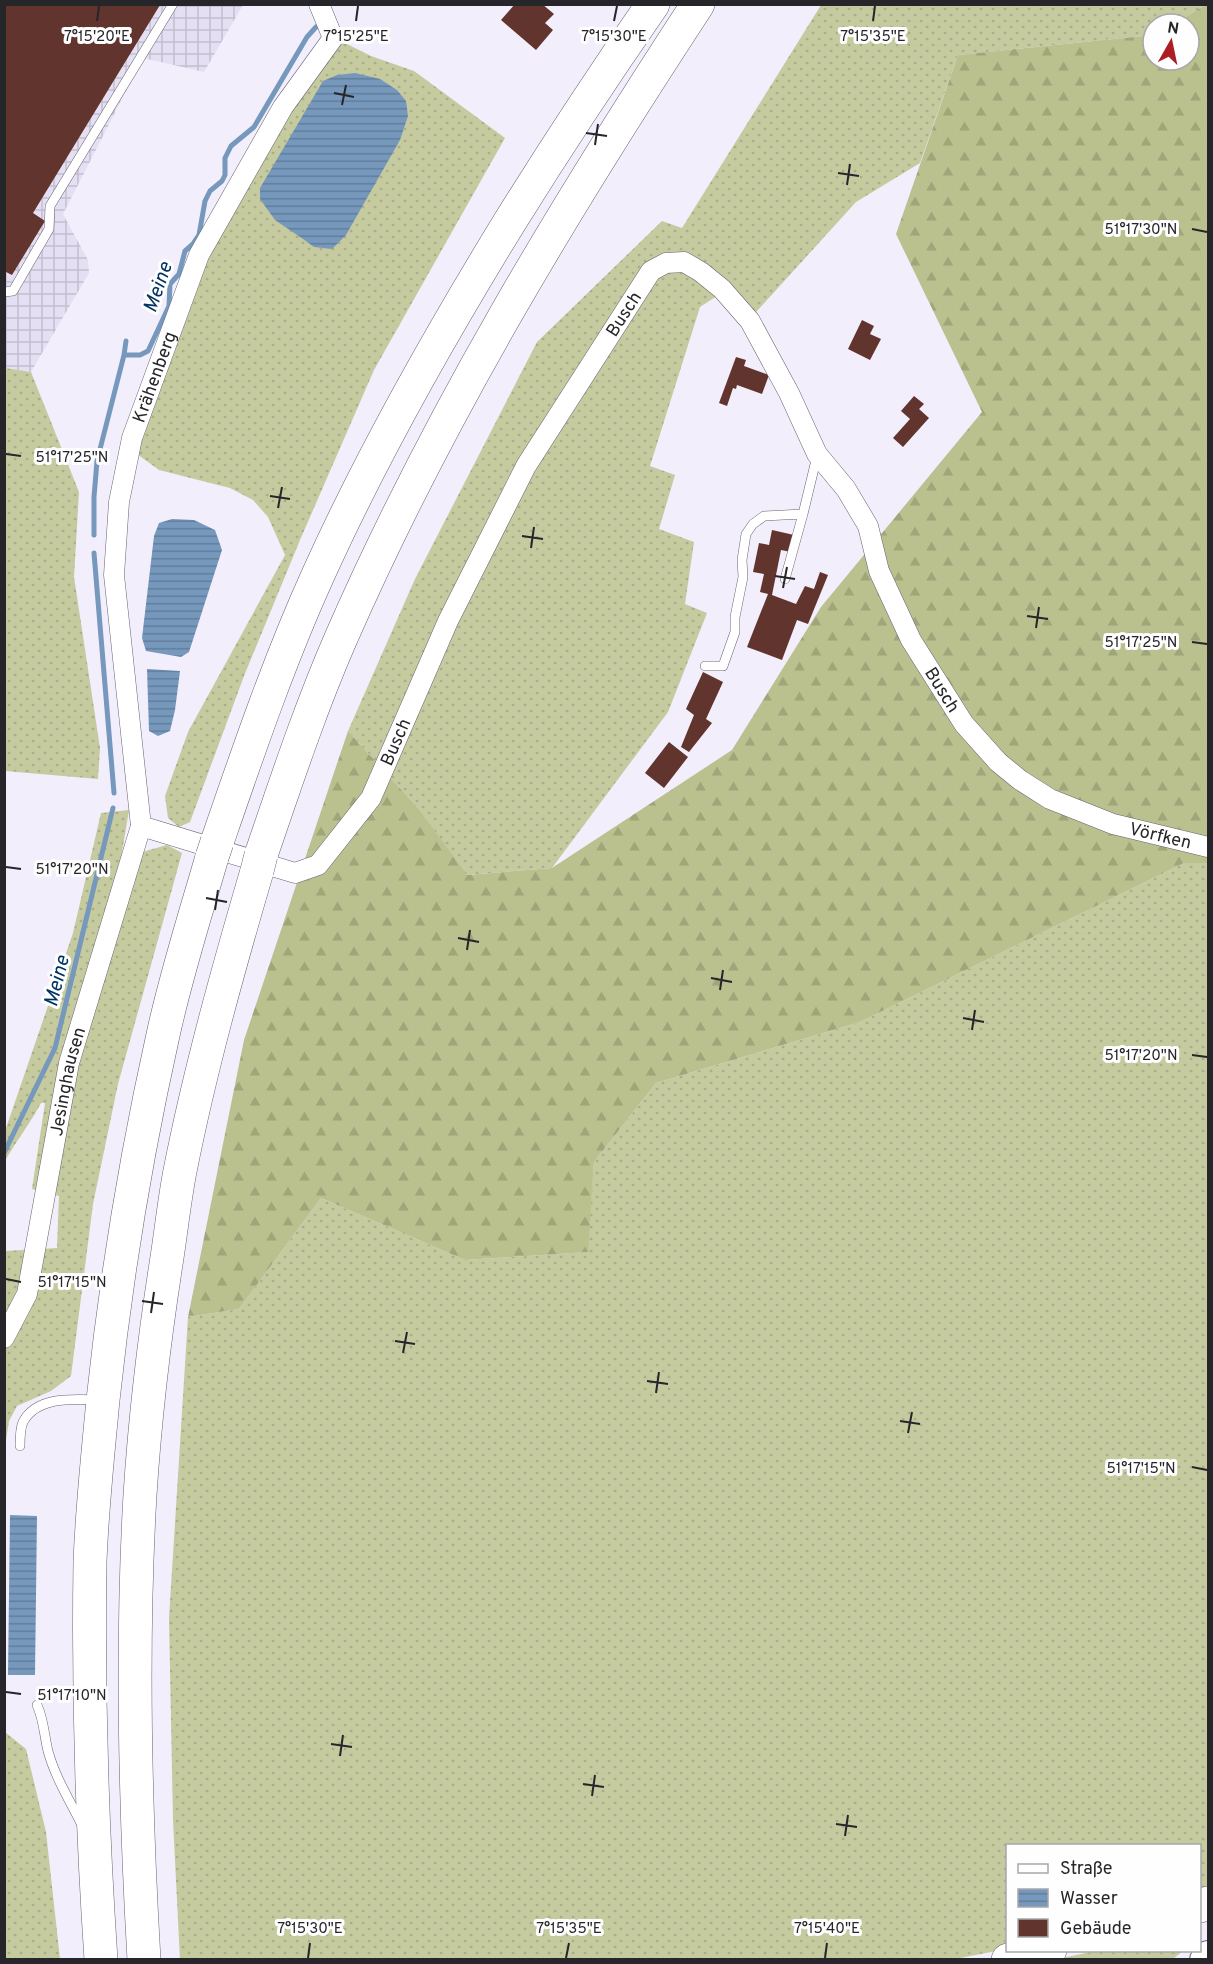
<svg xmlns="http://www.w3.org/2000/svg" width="1213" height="1964" font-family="Overpass,sans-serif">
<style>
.industrial{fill:url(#industrial-grid)}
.grass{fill:url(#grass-dots)}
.forest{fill:url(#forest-firs)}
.water{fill:url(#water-rules)}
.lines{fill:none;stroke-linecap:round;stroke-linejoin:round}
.stream{stroke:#7798bd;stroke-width:5}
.building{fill:#61342d}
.lane-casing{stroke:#67636f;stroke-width:10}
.street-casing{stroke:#67636f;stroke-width:21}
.primary-casing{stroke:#67636f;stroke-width:32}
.highway-casing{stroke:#67636f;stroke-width:34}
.lane{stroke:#fff;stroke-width:9}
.street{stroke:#fff;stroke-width:20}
.primary{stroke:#fff;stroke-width:30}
.highway{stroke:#fff;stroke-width:33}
.highway-bridge-casing{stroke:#67636f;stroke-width:34;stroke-linecap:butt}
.highway-bridge{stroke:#fff;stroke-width:33}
.ticks{fill:none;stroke:#262529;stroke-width:2}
.labels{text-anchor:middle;stroke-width:6;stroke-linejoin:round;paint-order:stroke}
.street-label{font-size:18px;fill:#262529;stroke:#fefefe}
.water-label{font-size:20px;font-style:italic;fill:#003362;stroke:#fefefe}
.ticks-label{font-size:15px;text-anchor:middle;fill:#262529;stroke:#fefefe;stroke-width:6;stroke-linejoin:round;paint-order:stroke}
</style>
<defs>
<pattern id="industrial-grid" width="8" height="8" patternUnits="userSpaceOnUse" patternTransform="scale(1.5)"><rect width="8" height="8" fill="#e5dff3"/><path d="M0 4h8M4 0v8" fill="none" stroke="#c4bfd0"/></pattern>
<pattern id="grass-dots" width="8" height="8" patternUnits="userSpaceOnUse" patternTransform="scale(1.5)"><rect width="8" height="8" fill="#c5ca9f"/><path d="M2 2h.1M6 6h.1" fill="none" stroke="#a9ad89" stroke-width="1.8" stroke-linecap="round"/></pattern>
<pattern id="forest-firs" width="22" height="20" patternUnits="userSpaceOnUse" patternTransform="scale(1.5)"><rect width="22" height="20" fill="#bac08e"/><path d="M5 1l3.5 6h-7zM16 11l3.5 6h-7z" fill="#a0a57a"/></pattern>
<pattern id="water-rules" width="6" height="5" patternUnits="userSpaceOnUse" patternTransform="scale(1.5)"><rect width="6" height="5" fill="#7798bd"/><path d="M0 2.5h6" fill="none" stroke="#617c9a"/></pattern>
</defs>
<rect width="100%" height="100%" fill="#f2eefc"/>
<path class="industrial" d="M4 5H243L204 72 143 58 63 214 88 260 89 273 31 372 5 368Z"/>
<path class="grass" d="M821 5H1205L1174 24H1153V35L958 55 920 163 856 202 747 322 723 292 700 307 650 466 675 475 659 529 694 542 685 604 707 613 668 712 552 868 466 875 419 809 348 731 415 579 537 342 662 221 682 228Z
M341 41 371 56 414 71 505 138 374 370 300 540 244 676 190 822 179 827 168 818 165 796 188 732 285 555 268 517 253 500 230 488 159 470 137 454 209 256 247 185 325 55Z
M5 368 31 372 79 492 74 577 100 748 98 779 5 771Z
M129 810 121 858 167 845 182 853 118 1084 93 1204 71 1376 51 1391 17 1406 9 1421 5 1447V1251L57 1248 59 1196 32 1189 45 1103H41C30 1124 16 1141 5 1161V1131L73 933 101 813Z
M1184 863H1208V1892L1200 1895V1846H1008L1007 1949 955 1959 180 1960 173 1820 169 1618 188 1317 239 1309 321 1198 465 1260 587 1252 594 1162 656 1083 860 1022Z
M5 1732 26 1749 46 1832 60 1959H5Z
M1095 1951H1183L1173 1959 1053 1960Z"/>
<path class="forest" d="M1205 5H1208V863H1184L860 1022 656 1083 594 1162 588 1252 465 1260 321 1198 239 1309 188 1317 244 1040 348 731 419 809 467 875 552 868 732 750 821 607 982 412 896 234 958 55 1153 35V60H1189V24H1174Z"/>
<path class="water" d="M355 73 380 79 397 90 406 101 408 116 400 140 346 235 332 249 314 247 303 239 275 220 260 199V188L323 81 337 75Z
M172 519 194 520 215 530 222 550 189 652 181 657 146 651 142 638 154 536 159 523Z
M147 669 180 671 175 710 170 731 158 736 149 731Z
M10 1515 37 1516 35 1675H8Z"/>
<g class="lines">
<path class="stream" d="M124 355 126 341
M94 535V497L97 461 124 355H140L148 351 169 306 170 284 179 274 185 251 193 244 199 235 205 201 210 191 222 181 225 175V158L231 146 254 127 307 37 316 27
M94 553 114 793
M4 1153 55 1048 113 808"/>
</g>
<path class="building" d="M515 4H542L554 14 545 23 553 30 536 50 501 20Z
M4 5H160L33 213 45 221 12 275 4 271Z
M862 320 874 326 870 334 881 339 870 360 848 349Z
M736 357 746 360 744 366 769 375 762 394 737 385 736 389 733 388 727 406 719 403Z
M914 396 924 404 919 409 929 418 903 447 893 438 910 419 901 411Z
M772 530 794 535 791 552 781 550 772 595 796 604 805 586 814 589 820 572 828 575 808 624 797 620 782 660 747 647 768 594 760 592 764 574 753 572 759 543 769 545Z
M703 672 723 682 706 719 712 723 689 752 681 747 694 715 686 709Z
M669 742 688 757 664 788 645 773Z"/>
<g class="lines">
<defs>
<path id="lane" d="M4 292 13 291 49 229 50 206 173 4
M785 579 803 514 817 456
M705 666H723L735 632V617L743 577 742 560 746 534 753 524 764 516 803 514
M20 1446C20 1438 20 1429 23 1422 37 1396 73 1399 98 1400
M37 1705C44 1720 44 1735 48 1751 55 1777 70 1801 82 1825"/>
<g id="street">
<path id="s1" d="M141 826 295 873 318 865 371 798 448 621 526 466 651 271 666 263 684 262 701 272 722 289 750 321 789 393 817 454 846 489 868 526 879 571 911 640 964 724 998 762 1020 780 1050 799 1113 824 1208 847"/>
<path id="s2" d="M4 1338 27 1294 69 1063 141 826 114 575 119 502 132 438 199 255 283 107 333 38 319 4"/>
</g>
<path id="primary" d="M1205 1960 1208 1956"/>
<path id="highway" d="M217 842C248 752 279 661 318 575 373 453 439 337 509 223 555 149 603 76 653 4
M261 855C286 782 310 709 341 638 438 416 565 207 698 4
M1200 1906 1208 1903
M101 1960C92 1827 88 1694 90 1562 92 1508 98 1453 103 1400 116 1277 136 1156 163 1035 176 975 195 916 212 857
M144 1960C135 1805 131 1649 140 1495 145 1418 154 1341 166 1264 171 1233 174 1202 180 1171 200 1070 228 970 257 871
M1008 1960 1050 1950"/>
</defs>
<use href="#lane" class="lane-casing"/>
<use href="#street" class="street-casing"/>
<use href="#primary" class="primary-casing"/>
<use href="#highway" class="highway-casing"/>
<use href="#lane" class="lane"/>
<use href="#street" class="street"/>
<use href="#primary" class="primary"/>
<use href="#highway" class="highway"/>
<defs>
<path id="highway-bridge" d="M212 857 217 842
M257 871 261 855"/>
</defs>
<use href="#highway-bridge" class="highway-bridge-casing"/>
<use href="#highway-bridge" class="highway-bridge"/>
</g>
<path class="ticks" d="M97 21 99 6M356 21 358 6M614 21 617 6M873 21 875 6M334 93 354 97M342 105 346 85M586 133 607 136M595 145 598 124M838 173 859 176M847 185 850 164M1192 229 1207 232M6 454 21 456M270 496 290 499M278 508 282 487M522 536 543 539M531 548 534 527M775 576 795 579M783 588 787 567M1027 616 1048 619M1036 628 1039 607M1192 642 1207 644M6 867 21 869M206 898 227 902M215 910 218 890M458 938 479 942M467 950 470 930M711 978 732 982M720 990 723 970M963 1018 984 1022M972 1030 975 1010M1192 1055 1207 1057M6 1279 21 1282M142 1301 163 1304M151 1313 154 1292M395 1341 415 1344M403 1353 407 1332M647 1381 668 1384M656 1393 659 1372M900 1421 920 1424M908 1433 912 1412M1192 1467 1207 1470M6 1692 21 1694M331 1744 352 1747M340 1756 343 1735M583 1784 604 1787M592 1796 595 1775M836 1824 857 1827M845 1836 848 1815M308 1958 310 1943M566 1958 569 1943M825 1958 827 1943"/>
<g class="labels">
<g class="street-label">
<text dy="6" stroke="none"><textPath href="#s1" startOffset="818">Busch</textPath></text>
<text dy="6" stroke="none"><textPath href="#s2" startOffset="988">Krähenberg</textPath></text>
<text dy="6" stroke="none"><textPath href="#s1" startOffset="1412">Busch</textPath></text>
<text dy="6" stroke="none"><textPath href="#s1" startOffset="332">Busch</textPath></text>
<text dy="6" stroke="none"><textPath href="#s1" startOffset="1684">Vörfken</textPath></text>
<text dy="6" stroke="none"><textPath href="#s2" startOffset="266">Jesinghausen</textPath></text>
</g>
<g class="water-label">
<text transform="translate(157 287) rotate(-71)" y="7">Meine</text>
<text transform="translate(56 981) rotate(-76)" y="7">Meine</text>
</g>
</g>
<g class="ticks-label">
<text x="97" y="41">7°15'20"E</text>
<text x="356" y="41">7°15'25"E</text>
<text x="614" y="41">7°15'30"E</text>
<text x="873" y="41">7°15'35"E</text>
<text x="1141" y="234">51°17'30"N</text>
<text x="72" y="462">51°17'25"N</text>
<text x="1141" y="647">51°17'25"N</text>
<text x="72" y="874">51°17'20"N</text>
<text x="1141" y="1060">51°17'20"N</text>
<text x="72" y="1287">51°17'15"N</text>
<text x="1141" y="1473">51°17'15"N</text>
<text x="72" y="1700">51°17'10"N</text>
<text x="310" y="1933">7°15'30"E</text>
<text x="569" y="1933">7°15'35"E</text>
<text x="827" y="1933">7°15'40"E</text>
</g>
<rect width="1213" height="1964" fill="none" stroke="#262529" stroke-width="12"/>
<rect x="1006" y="1844" width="195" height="108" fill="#fefefe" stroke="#a8a7a9" stroke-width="1.5"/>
<rect x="1018" y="1864" width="30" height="9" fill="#ffffff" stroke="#a8a7a9" stroke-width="1.5"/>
<text x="1060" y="1874" font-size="18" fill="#262529">Straße</text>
<rect x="1018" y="1889" width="30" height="18" fill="url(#water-rules)" stroke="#a8a7a9" stroke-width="1.5"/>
<text x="1060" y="1904" font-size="18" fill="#262529">Wasser</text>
<rect x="1018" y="1919" width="30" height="18" fill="#61342d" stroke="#a8a7a9" stroke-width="1.5"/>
<text x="1060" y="1934" font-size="18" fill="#262529">Gebäude</text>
<g transform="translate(1171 42) rotate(9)"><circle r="28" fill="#fefefe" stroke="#a8a7a9" stroke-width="1.5"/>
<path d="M0-4.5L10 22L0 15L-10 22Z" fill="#af1d24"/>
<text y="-9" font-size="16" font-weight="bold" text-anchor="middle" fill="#262529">N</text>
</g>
</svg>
